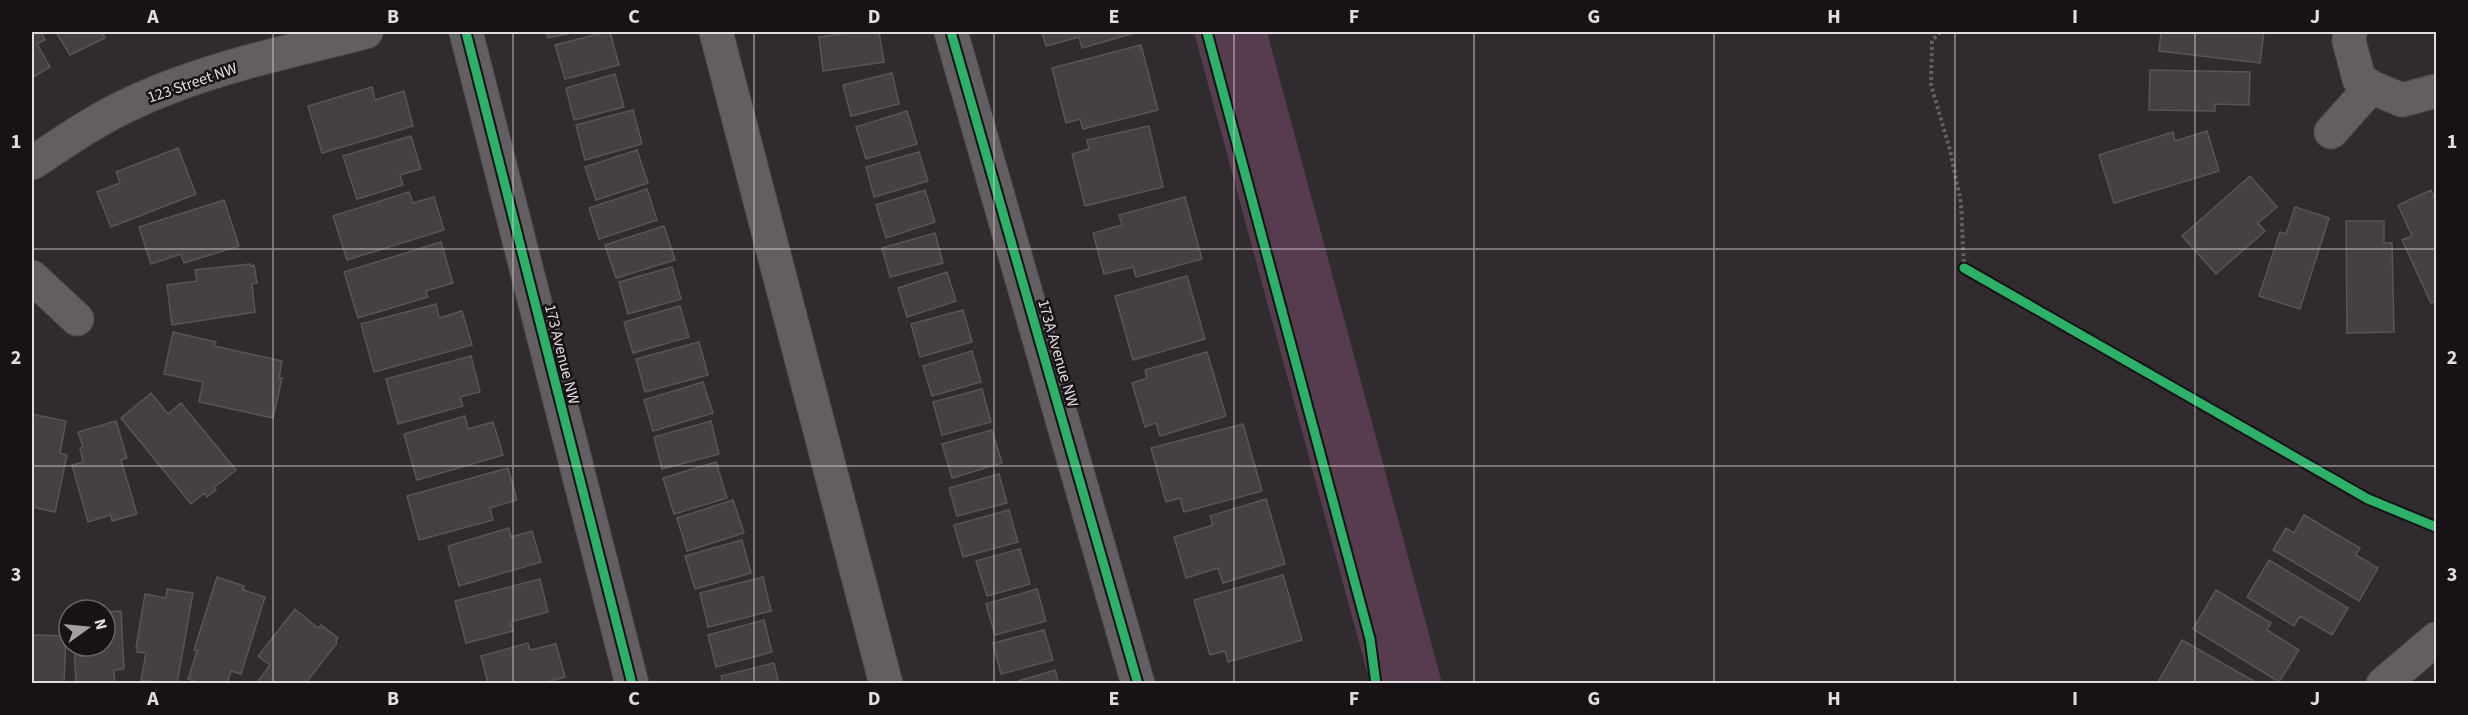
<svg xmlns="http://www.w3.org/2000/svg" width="2468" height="715" font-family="'Source Sans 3',sans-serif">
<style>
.green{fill:#573c4f}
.building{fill:#444043;stroke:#595457;stroke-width:1.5}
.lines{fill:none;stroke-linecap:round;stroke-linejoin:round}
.minor-casing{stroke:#4d484b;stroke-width:35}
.path{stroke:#636062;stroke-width:4;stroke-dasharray:3 3;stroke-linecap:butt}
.minor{stroke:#635e61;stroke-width:33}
.cycleway-casing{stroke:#171216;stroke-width:13}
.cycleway{stroke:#2db169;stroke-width:9}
.grid{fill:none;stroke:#e4dce1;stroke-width:1.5;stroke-opacity:0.55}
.labels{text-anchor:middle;stroke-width:5;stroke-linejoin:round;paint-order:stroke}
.street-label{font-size:16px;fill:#e4dce1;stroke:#171216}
.neatline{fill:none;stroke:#e4dce1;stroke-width:2}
.grid-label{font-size:20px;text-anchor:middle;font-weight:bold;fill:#e4dce1}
</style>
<rect width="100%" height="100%" fill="#302b2e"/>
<path class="green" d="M1194 32H1267L1442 683H1370Z"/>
<path class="building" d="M32 32H41L45 40 37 44 50 67 32 78Z
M56 32H102L105 38 70 55Z
M546 32H576L548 38Z
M606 32H610L619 65 565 79 555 45Z
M857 32H879L884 62 823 71 819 37Z
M1042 32H1138L1082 48 1079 37 1046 46Z
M2161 32H2264L2260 63 2159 51Z
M1141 45 1158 110 1083 129 1080 119 1066 123 1052 68Z
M2150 70 2250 72 2249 105 2215 104V111L2149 110Z
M892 73 899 104 851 116 843 85Z
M615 74 624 107 574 120 566 88Z
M372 87 375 100 404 91 413 126 322 153 308 106Z
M633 110 642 144 585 160 576 125Z
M907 111 917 144 866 159 856 127Z
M1149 126 1163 187 1085 206 1072 154 1089 149 1087 140Z
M2207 131 2219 171 2114 203 2099 155 2173 132 2175 141Z
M411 136 421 169 400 175 403 185 357 199 343 156Z
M178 148 196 194 111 227 97 192 120 183 116 172Z
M637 150 648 183 596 200 585 167Z
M919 152 928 181 874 197 866 167Z
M2250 176 2277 207 2258 223 2265 231 2216 274 2182 236Z
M647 189 657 220 599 239 589 208Z
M925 190 935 222 886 238 876 205Z
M2431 190 2436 202V301L2431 303 2402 240 2412 236 2398 205Z
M409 192 413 203 434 197 444 230 347 260 333 216Z
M1185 197 1202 259 1136 277 1133 267 1104 274 1093 233 1122 225 1119 215Z
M224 200 239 246 184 263 181 254 151 264 139 227Z
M2295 207 2329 218 2300 309 2259 296 2280 232 2286 234Z
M2346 221H2384V243H2392L2394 332 2347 333Z
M664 226 675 260 616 278 605 245Z
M935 233 943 263 890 277 882 248Z
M441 242 453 283 426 291 428 297 358 318 344 272Z
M250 264 251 266 254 265 257 283 252 284 255 312 172 325 167 285 197 281 195 270Z
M672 267 681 299 628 314 619 282Z
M947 272 956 301 907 317 898 288Z
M1187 276 1205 339 1133 360 1115 296Z
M436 304 439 318 462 311 472 345 374 372 361 324Z
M680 306 689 337 633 353 624 322Z
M963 310 972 342 920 357 911 324Z
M173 332 216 342 214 346 282 361 279 378H282L273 418 199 402 203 382 164 374Z
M699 342 708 375 645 392 636 359Z
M972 351 981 382 932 396 923 366Z
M1207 352 1226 416 1160 436 1156 423 1145 427 1132 383 1147 378 1145 370Z
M471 356 480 392 460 397 463 406 398 424 386 379Z
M703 382 713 413 653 431 644 400Z
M982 389 991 422 942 435 933 402Z
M151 393 168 414 181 403 236 470 214 488 216 490 207 497 204 493 191 504 121 418Z
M32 414 66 421 60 453 67 455 55 512 32 507Z
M465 416 468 429 493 422 503 455 417 480 404 434Z
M116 421 127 458 121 460 137 514 112 521 111 515 88 522 72 465 83 462 80 448 83 447 78 432Z
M711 421 719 454 662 469 654 437Z
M1243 424 1262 491 1184 512 1180 498 1166 502 1151 448Z
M992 430 1002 463 952 478 942 444Z
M716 462 727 498 674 514 663 478Z
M508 468 517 500 490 508 493 520 419 540 407 496Z
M999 474 1007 503 957 516 949 488Z
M1266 499 1285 564 1223 583 1218 568 1186 578 1174 537 1213 525 1210 516Z
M733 500 744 533 687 551 677 518Z
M1009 510 1018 542 963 557 954 525Z
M2304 515 2360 548 2356 555 2378 568 2359 601 2273 550 2286 528 2294 533Z
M509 528 511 537 532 531 541 562 459 586 448 546Z
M742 540 751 573 695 589 685 556Z
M1020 549 1030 584 987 596 976 561Z
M2269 560 2348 608 2332 635 2300 616 2294 626 2247 597Z
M1283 575 1302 640 1228 662 1225 651 1210 655 1194 600Z
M217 577 244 586 243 590 265 597 241 674 231 671 227 684H204L188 679 197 651 194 650Z
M763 577 771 611 708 627 700 593Z
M540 579 548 612 510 622 513 631 466 643 455 601Z
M167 589 193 593 177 684 141 680 146 653 137 652 138 648H136L145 594 166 598Z
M1037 589 1046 621 995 635 986 604Z
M2216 590 2271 623 2267 630 2299 650 2279 682 2193 629Z
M295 609 318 628 321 625 338 638 336 641 337 643 305 684H256L270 665 258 656Z
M121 611 124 669 114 670 115 684H76L74 646H105V612Z
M764 620 772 652 716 667 708 635Z
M1044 630 1053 660 1001 674 993 643Z
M32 635 66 636 64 684H33Z
M2182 640 2259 684H2165L2159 680Z
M528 643 530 650 556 644 565 677 540 684H488L481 656Z
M774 663 779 684H723L721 676Z
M1055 670 1059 684H1009Z"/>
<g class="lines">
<defs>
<path id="minor" d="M466 32 632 684
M716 32 886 684
M951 32 1138 684
M2350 32 2349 41 2359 79 2371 87 2402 100 2436 91
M2331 132 2371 87
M32 163C63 143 95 120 130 104 204 69 287 52 366 32
M32 277 77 319
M2383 684 2436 639"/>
</defs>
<use href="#minor" class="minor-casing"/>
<path class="path" d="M1940 32 1932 41 1931 85 1950 150 1961 203 1964 268"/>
<use href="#minor" class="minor"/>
<defs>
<path id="cycleway" d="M466 32 632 684
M951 32 1138 684
M1207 32 1370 639 1376 684
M1964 268 2368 499 2436 527"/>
</defs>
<use href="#cycleway" class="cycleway-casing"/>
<use href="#cycleway" class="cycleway"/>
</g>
<path class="grid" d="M273 32V684M513 32V684M754 32V684M994 32V684M1234 32V684M1474 32V684M1714 32V684M1955 32V684M2195 32V684M32 249H2436M32 466H2436"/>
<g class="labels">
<g class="street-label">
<text transform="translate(192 82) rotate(-19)" y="6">123 Street NW</text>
<text transform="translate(1059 353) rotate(74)" y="6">173A Avenue NW</text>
<text transform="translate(563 354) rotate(76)" y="6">173 Avenue NW</text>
</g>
</g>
<rect width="2468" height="715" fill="none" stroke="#171216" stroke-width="66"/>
<g transform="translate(87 628) rotate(75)"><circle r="28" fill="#171216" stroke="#696367" stroke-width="1.5"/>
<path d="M0-4.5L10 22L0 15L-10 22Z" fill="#a59ea2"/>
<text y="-9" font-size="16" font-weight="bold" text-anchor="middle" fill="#e4dce1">N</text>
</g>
<rect x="33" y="33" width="2402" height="649" class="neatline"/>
<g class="grid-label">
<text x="153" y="23">A</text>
<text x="393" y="23">B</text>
<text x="634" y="23">C</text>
<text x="874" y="23">D</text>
<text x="1114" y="23">E</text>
<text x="1354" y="23">F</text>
<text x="1594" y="23">G</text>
<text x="1834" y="23">H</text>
<text x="2075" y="23">I</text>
<text x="2315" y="23">J</text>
<text x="16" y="148">1</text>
<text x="2452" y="148">1</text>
<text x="16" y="364">2</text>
<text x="2452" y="364">2</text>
<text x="16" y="581">3</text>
<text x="2452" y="581">3</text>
<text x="153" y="705">A</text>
<text x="393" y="705">B</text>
<text x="634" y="705">C</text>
<text x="874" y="705">D</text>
<text x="1114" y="705">E</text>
<text x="1354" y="705">F</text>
<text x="1594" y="705">G</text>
<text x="1834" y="705">H</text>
<text x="2075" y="705">I</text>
<text x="2315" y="705">J</text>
</g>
</svg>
